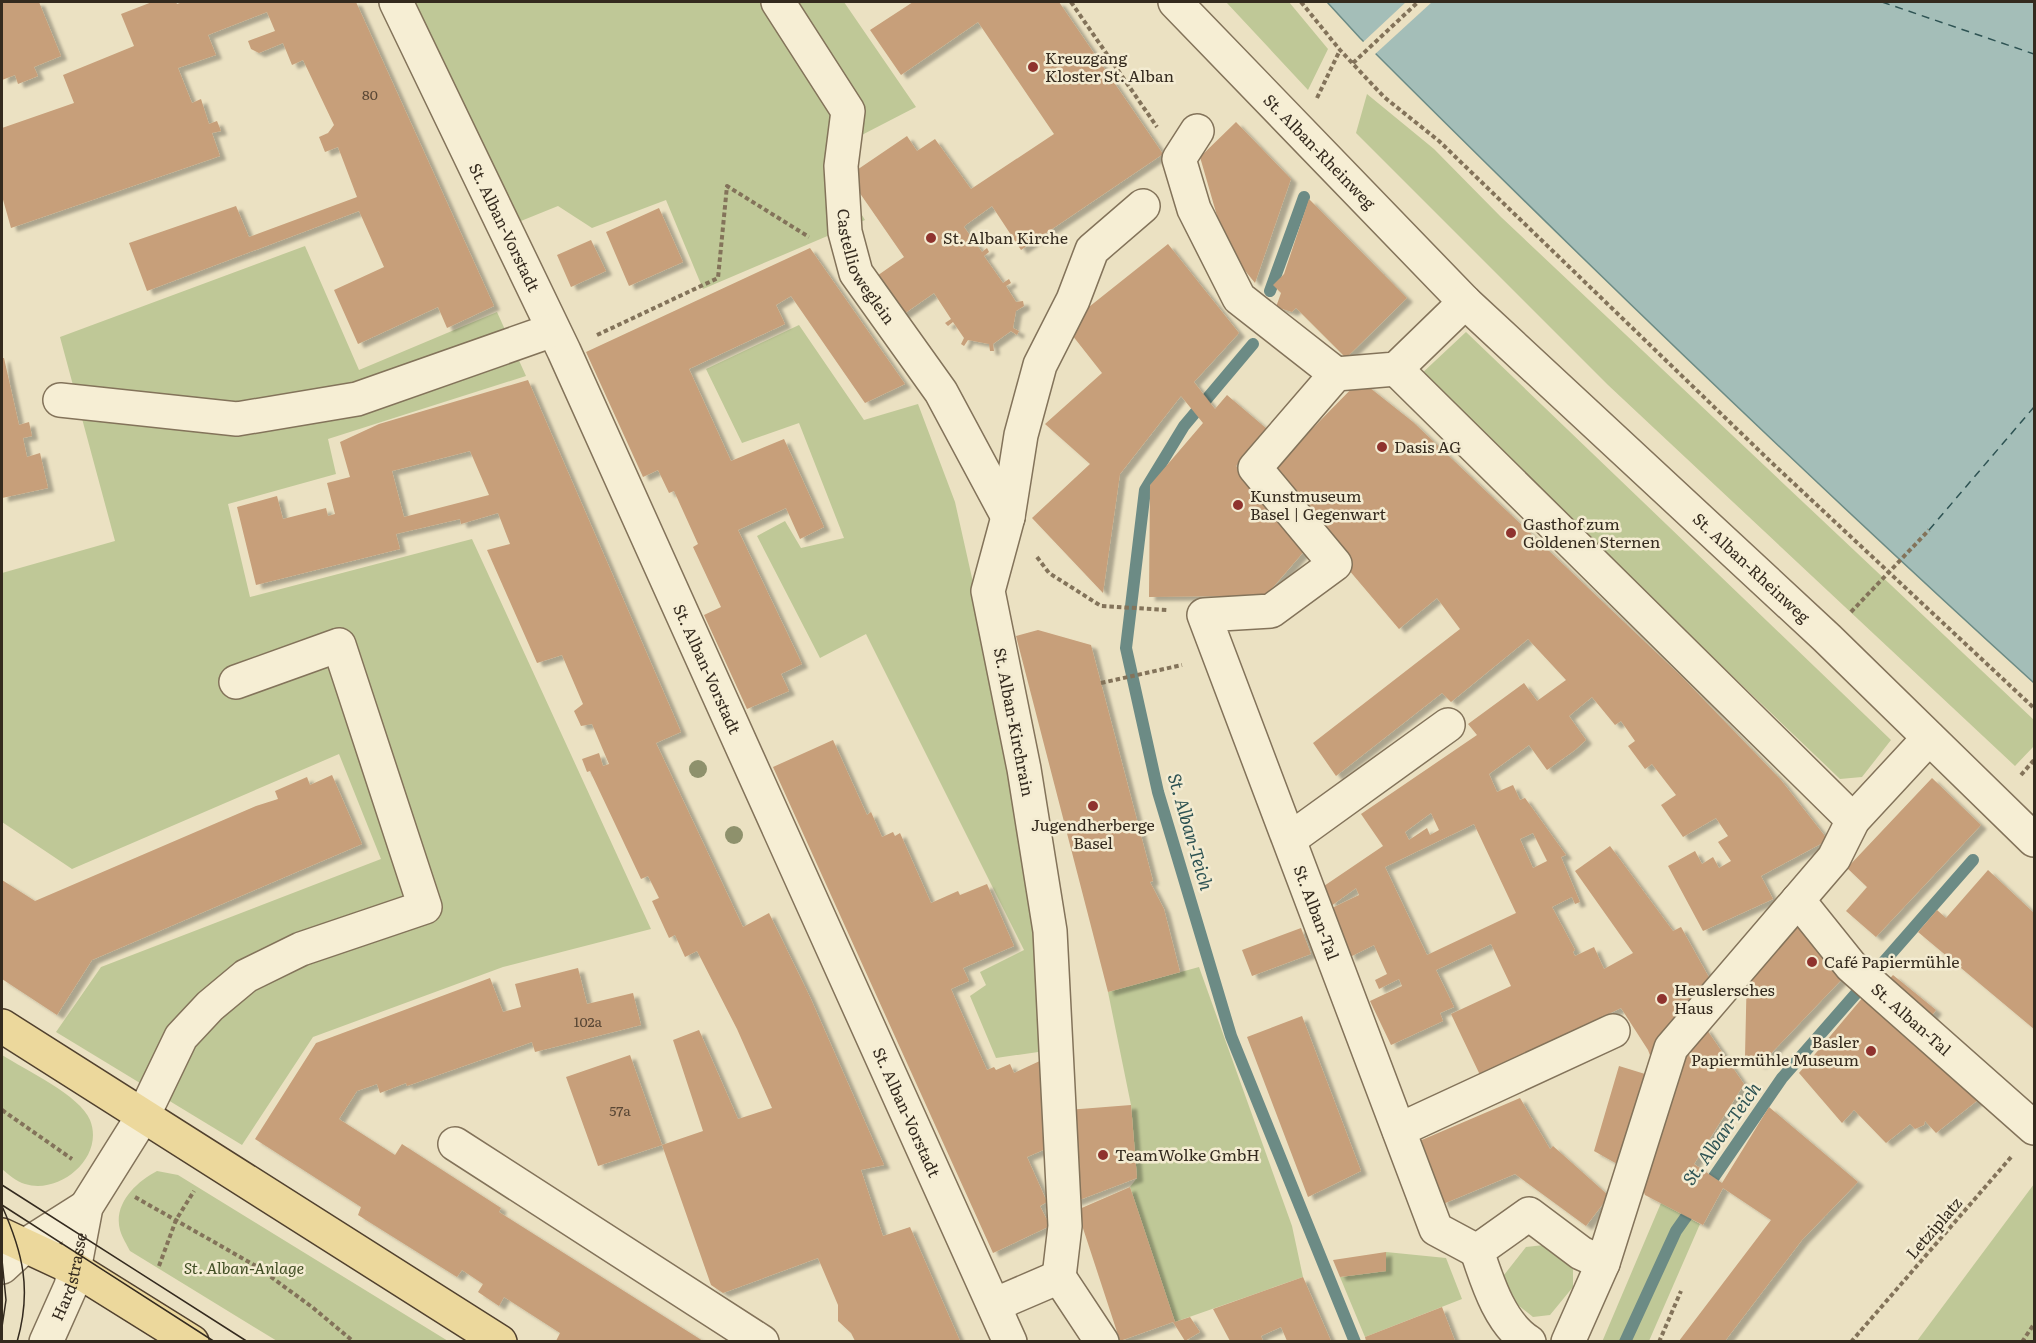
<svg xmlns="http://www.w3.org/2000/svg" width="2036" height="1343" font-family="Literata,serif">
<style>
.green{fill:#bfc897}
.water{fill:#a4beb8;stroke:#6c8b85;stroke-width:1.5}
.pier{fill:#ebe1c2}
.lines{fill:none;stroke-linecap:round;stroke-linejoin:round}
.stream{stroke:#6c8b85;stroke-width:12}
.ferry{stroke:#2e5353;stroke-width:1.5;stroke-dasharray:8 6;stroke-linecap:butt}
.building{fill:#c79f7a;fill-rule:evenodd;filter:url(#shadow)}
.minor-casing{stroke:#83735a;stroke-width:36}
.major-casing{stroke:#51412e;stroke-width:36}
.path{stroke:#83735a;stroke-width:4;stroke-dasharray:4.5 3;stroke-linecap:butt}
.minor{stroke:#f6eed4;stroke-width:33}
.major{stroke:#ecd89c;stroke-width:33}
.tram{stroke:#342a1e;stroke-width:1.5}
.tree{fill:#8e916c}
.poi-dot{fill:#8f332e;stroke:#f3ebd1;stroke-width:2}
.labels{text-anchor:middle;stroke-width:5;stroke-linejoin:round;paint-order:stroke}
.number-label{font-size:14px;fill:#594735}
.poi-label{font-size:16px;fill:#342a1e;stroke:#f3ebd1;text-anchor:start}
.street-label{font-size:16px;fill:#342a1e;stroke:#f3ebd1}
.park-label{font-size:16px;font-style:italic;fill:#424f25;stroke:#f3ebd1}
.water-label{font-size:18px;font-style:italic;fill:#2e5353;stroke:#f3ebd1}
</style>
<defs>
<filter id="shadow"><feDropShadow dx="6" dy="4" stdDeviation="1.5" flood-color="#0004"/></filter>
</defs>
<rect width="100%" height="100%" fill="#ebe1c2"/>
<path class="green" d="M405 2H844L916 107 825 154 865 220 703 289 666 200 592 228 558 206 516 223Z
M1226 2H1289L1328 49 1308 90Z
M1367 94 1434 149 1501 217 2034 720V746L2015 766 1608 385 1356 133Z
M305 246 359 370 497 312 526 376 328 439 336 474 228 504 250 597 472 539 651 929 503 967 313 1037 242 1145 56 1032 101 967 381 859 339 754 72 869 2 822V573L115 541 60 337Z
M799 325 864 420 918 404 955 502 1017 779 1037 939 1045 1051 996 1058 970 996 986 985 980 972 1024 950 866 634 820 658 757 536 785 521 801 548 844 538 799 423 742 443 706 369Z
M1466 332 1891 740 1862 777 1840 779 1419 376Z
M1199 967 1292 1226 1303 1277 1175 1322 1130 1187 1137 1178 1131 1105 1108 992Z
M2 1055C24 1069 81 1096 90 1120 105 1157 60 1195 25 1184 17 1182 8 1174 2 1169Z
M157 1171 178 1175 448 1341H277L130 1251C127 1245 122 1237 120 1230 113 1204 136 1182 157 1171Z
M2034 1184V1341H1917Z
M1661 1203 1700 1224 1649 1341 1602 1342Z
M1544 1245 1573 1269V1287L1550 1315 1533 1317 1503 1293 1504 1275 1526 1247Z
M1386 1252 1446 1258 1462 1299 1365 1337 1340 1277 1386 1271Z"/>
<path class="water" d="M1327 2H2034V683C1804 474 1580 258 1360 38Z"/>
<path class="pier" d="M1406 2H1432L1373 56 1361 44Z"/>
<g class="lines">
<path class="stream" d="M1270 291 1304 197
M1253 344 1184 426 1145 490 1126 648 1158 792 1231 1036 1355 1342
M1705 1190 1782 1078 1973 860
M1625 1342 1676 1231 1695 1204"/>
<path class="ferry" d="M1882 2 2034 54
M1929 530 2034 407"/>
</g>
<path class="building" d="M2 2H39L61 56 34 67 38 76 18 84 15 75 2 80Z
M152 2H176L177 4 183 2H356L494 306 447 328 438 307 358 344 334 290 384 267 359 211 147 291 129 243 236 206 249 237 357 197 338 147 325 152 319 137 328 133 334 125 303 60 292 65 283 43 259 53 251 49 248 41 275 31 267 12 208 35 216 55 178 68 192 103 201 99 209 124 217 121 221 131 212 133 220 156 11 228 2 196V128L74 103 63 75 134 46 121 14Z
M913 2H1059L1163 154 1021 250 992 206 967 224 964 227 982 252 987 248 989 252 984 256 1003 283 1009 279 1011 283 1006 286 1016 302 1023 301 1024 306 1016 311 1013 328 1019 331 1017 335 1011 331 993 344 994 351H990L989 344 968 340 964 346 961 344 964 338 953 322 948 326 945 323 951 319 934 293 901 316 874 278 904 257 848 176 907 136 917 151 935 139 971 189 1054 134 978 22 901 75 870 30Z
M1236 122 1291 179 1255 283 1226 247 1200 157Z
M1309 199 1407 298 1346 358 1296 308 1292 312 1276 307 1281 293 1273 285 1284 274Z
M659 208 683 262 629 286 606 232Z
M591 240 606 271 571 287 557 255Z
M1168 244 1239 333 1194 382 1215 409 1227 395 1267 429 1236 466 1306 549 1262 600H1229L1230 596 1149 597 1150 485 1203 423 1181 396 1120 474 1103 593 1032 518 1090 464 1045 424 1102 373 1065 326Z
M810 248 905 384 865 403 791 296 776 305 785 324 689 369 731 461 784 439 824 527 800 539 786 508 738 530 802 664 781 674 789 691 747 709 704 615 721 607 693 547 698 544 674 491 669 493 658 470 643 477 586 352Z
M2 358H4L19 425 29 422 32 436 23 438 27 457 40 453 48 488 2 498Z
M528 380 681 732 656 743 743 927 769 913 810 997 884 1165 861 1170 883 1236 910 1227 960 1341H855L851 1333 838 1321V1305L818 1258 723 1293 711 1285 662 1145 703 1131 673 1040 699 1030 738 1119 772 1108 737 1029 697 951 685 957 675 935 669 938 652 901 659 898 648 876 641 879 590 771 587 772 582 759 599 753 603 766 609 764 592 724 581 726 574 711 583 704 562 655 537 663 487 550 510 544 498 513 461 524 460 519 396 534 400 549 256 585 237 507 277 496 283 519 326 508 328 516 335 514 327 483 350 477 340 442 379 424ZM470 451 489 495 404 517 392 471Z
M1360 380 1413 422 1681 676 1781 780 1828 840 1761 876 1773 899 1703 931 1668 866 1695 851 1702 864 1713 857 1719 868 1731 861 1718 842 1728 836 1716 818 1683 837 1661 805 1676 795 1652 764 1645 769 1628 746 1635 741 1621 721 1615 725 1592 697 1569 716 1586 740 1575 750 1547 770 1529 745 1489 774 1497 792 1513 785 1520 800 1525 798 1566 855 1561 857 1580 902 1575 904 1572 897 1552 907 1575 950 1573 952 1575 956 1594 947 1604 969 1633 953 1575 871 1610 846 1673 931 1681 927 1716 990 1651 1058 1648 1050 1621 1008 1480 1075 1451 1014 1511 986 1491 944 1436 970 1454 1007 1440 1013 1443 1021 1391 1045 1370 1001 1402 986 1399 979 1379 989 1375 980 1387 974 1374 945 1350 957 1332 908 1359 895 1356 888 1331 906 1324 886 1383 846 1361 814 1477 735 1468 724 1524 683 1537 701 1566 680 1528 639 1451 702 1442 693 1336 776 1313 743 1460 629 1437 598 1399 629 1270 477 1311 430ZM1431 813 1439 830 1430 835 1427 828 1409 840 1405 832ZM1474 824 1516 913 1427 955 1385 867ZM1533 833 1547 861 1533 868 1520 839Z
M1038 630 1091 645 1153 881 1150 882 1164 909 1180 972 1108 992 1016 636Z
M833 740 867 815 871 812 882 837 893 832 895 836 900 833 931 903 958 891 960 895 987 884 1014 946 963 968 969 981 951 989 987 1070 994 1067 996 1070 1010 1064 1014 1073 1044 1059 1048 1148 1027 1157 1047 1202 1040 1206 1050 1226 993 1253 773 767Z
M332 775 362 844 92 960 57 1015 2 979V880L35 901 256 806 278 799 275 791 307 777 310 785Z
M1932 778 1981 825 1876 937 1846 911 1867 887 1847 868Z
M1988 870 2034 913V1029L1918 932 1937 910 1946 918Z
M1794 923 1805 931 1845 976 1760 1065 1745 1056 1747 968Z
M1301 928 1311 954 1252 976 1242 950Z
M578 968 587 1004 633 993 641 1025 535 1052 532 1042 407 1086 406 1083 380 1093 377 1084 357 1091 339 1119 395 1155 402 1144 501 1208 499 1212 703 1341H556L560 1333 504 1297 499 1306 478 1292 483 1284 462 1270 457 1277 358 1215 361 1207 255 1139 316 1043 490 978 503 1012 521 1007 515 984Z
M1893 975 1936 1010 1930 1018 1883 986Z
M1864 996 1978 1100 1936 1133 1925 1121 1924 1125 1915 1129 1910 1124 1886 1143 1854 1110 1842 1123 1799 1073Z
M1302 1016 1361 1171 1308 1197 1247 1037Z
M1705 1027 1744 1084 1694 1164 1722 1183 1769 1107 1858 1182 1802 1240 1725 1341H1679L1771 1220 1723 1188 1703 1225 1645 1195 1641 1185 1677 1059Z
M630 1055 662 1145 598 1166 566 1077Z
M1619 1066 1645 1074 1619 1165 1594 1151Z
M1520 1098 1550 1149 1553 1146 1609 1196 1586 1226 1515 1174 1443 1204 1417 1142Z
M1131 1105 1137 1178 1074 1202 1067 1110Z
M1130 1187 1175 1322 1190 1317 1200 1332 1185 1341 1173 1322 1120 1341 1077 1210Z
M1386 1252V1271L1340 1277 1333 1260Z
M1303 1277 1331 1341H1287L1281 1327 1261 1336 1263 1341H1230L1213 1309Z
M1442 1307 1455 1341H1366L1365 1337Z"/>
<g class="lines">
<defs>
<g id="minor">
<path id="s1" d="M396 2 564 351 1010 1342"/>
<path id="s2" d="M778 2 848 111 841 166 845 232 856 273 941 392 1008 517"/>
<path id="s3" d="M1175 2 1465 302 1827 638 2034 840"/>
<path d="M1197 131 1179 159 1194 209 1239 298 1336 374"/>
<path id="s4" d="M1465 302 1396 369 1336 374 1255 468 1335 564 1271 611 1204 615 1436 1229 1477 1251"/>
<path d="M1396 369 1853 820"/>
<path d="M60 400 237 419 357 399 553 330"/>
<path d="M1290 839 1448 725"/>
<path id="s5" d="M1798 900 1851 966 2034 1128"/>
<path d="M1399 1130 1613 1031"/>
<path d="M455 1144 762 1342"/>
<path d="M2 1267 26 1245 86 1207"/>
<path d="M1059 1277 1065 1226 1050 931 1024 769 988 591 1008 517 1021 435 1040 365 1073 300 1092 250 1143 206"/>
<path d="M1059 1277 1102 1342"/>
<path d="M994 1305 1059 1277"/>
<path id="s6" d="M46 1342 71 1286 86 1207 143 1116 181 1037 210 1006 246 976 301 949 425 907 339 645 236 682"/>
<path d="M1529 1342C1500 1324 1487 1281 1477 1251L1529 1214 1581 1253 1603 1263"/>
<path d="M1568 1342 1603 1263 1671 1048 1834 858 1853 820 1929 738"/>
</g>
<path id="major" d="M2 1026 500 1342
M2 1235 75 1269 192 1342"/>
</defs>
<use href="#minor" class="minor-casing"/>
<use href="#major" class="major-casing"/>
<path class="path" d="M1071 2 1157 127
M1301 2 1340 50 1384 97 1439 141 1772 463 2034 708
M1353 63 1418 2
M1317 98 1340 50
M597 335 718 278 727 186 809 237
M1037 557 1049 573 1101 606 1168 610
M1851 612 1929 530
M1101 683 1182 665
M2021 775 2034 760
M2 1110 72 1159
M135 1197 256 1266 312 1307 354 1342
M159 1266 176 1220 194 1191
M1659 1342 1681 1291
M1851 1342 2012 1156
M2022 1342 2034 1324"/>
<use href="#minor" class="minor"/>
<use href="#major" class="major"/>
<path class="tram" d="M2 1185 248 1342
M2 1205 215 1342
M2 1206C23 1253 32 1290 17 1342
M2 1260 6 1300 2 1327"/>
</g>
<g class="tree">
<circle cx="698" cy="769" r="9"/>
<circle cx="734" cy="835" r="9"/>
</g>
<g class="poi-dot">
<circle cx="1033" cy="67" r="6"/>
<circle cx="931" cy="238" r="6"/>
<circle cx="1382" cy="447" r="6"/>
<circle cx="1238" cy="505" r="6"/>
<circle cx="1511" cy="533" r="6"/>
<circle cx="1093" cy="806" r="6"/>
<circle cx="1812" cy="962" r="6"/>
<circle cx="1662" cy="999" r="6"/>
<circle cx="1871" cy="1051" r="6"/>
<circle cx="1103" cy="1155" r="6"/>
</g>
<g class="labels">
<g class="number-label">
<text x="370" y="100">80</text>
<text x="588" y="1027">102a</text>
<text x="620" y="1116">57a</text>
</g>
<g class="poi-label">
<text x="1045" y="64">Kreuzgang<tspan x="1045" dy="18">Kloster St. Alban</tspan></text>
<text x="943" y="244">St. Alban Kirche</text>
<text x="1394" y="453">Dasis AG</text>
<text x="1250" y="502">Kunstmuseum<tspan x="1250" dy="18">Basel | Gegenwart</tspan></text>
<text x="1523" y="530">Gasthof zum<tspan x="1523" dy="18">Goldenen Sternen</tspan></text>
<text x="1093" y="831" text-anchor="middle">Jugendherberge<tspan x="1093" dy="18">Basel</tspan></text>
<text x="1824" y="968">Café Papiermühle</text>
<text x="1674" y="996">Heuslersches<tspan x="1674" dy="18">Haus</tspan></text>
<text x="1859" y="1048" text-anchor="end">Basler<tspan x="1859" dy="18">Papiermühle Museum</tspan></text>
<text x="1115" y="1161">TeamWolke GmbH</text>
</g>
<g class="street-label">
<text dy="6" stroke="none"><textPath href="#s3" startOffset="208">St. Alban-Rheinweg</textPath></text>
<text dy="6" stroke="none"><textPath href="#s1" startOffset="250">St. Alban-Vorstadt</textPath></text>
<text dy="6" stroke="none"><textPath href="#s2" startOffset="291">Castellioweglein</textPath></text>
<text dy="6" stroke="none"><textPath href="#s3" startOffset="808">St. Alban-Rheinweg</textPath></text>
<text dy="6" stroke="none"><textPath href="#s1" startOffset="736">St. Alban-Vorstadt</textPath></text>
<text transform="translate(1014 722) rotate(79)" y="6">St. Alban-Kirchrain</text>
<text dy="6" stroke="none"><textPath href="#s4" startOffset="870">St. Alban-Tal</textPath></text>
<text dy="6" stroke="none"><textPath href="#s5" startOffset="165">St. Alban-Tal</textPath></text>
<text dy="6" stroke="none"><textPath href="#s1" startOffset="1222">St. Alban-Vorstadt</textPath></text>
<text transform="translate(1934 1228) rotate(-49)" y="6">Letziplatz</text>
<text dy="6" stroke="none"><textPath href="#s6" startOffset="70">Hardstrasse</textPath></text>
</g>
<g class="park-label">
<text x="244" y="1274">St. Alban-Anlage</text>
</g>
<g class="water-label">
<text transform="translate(1190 832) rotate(74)" y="6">St. Alban-Teich</text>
<text transform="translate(1722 1134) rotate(-55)" y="6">St. Alban-Teich</text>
</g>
</g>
<rect width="2036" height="1343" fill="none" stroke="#342a1e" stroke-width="6"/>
</svg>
